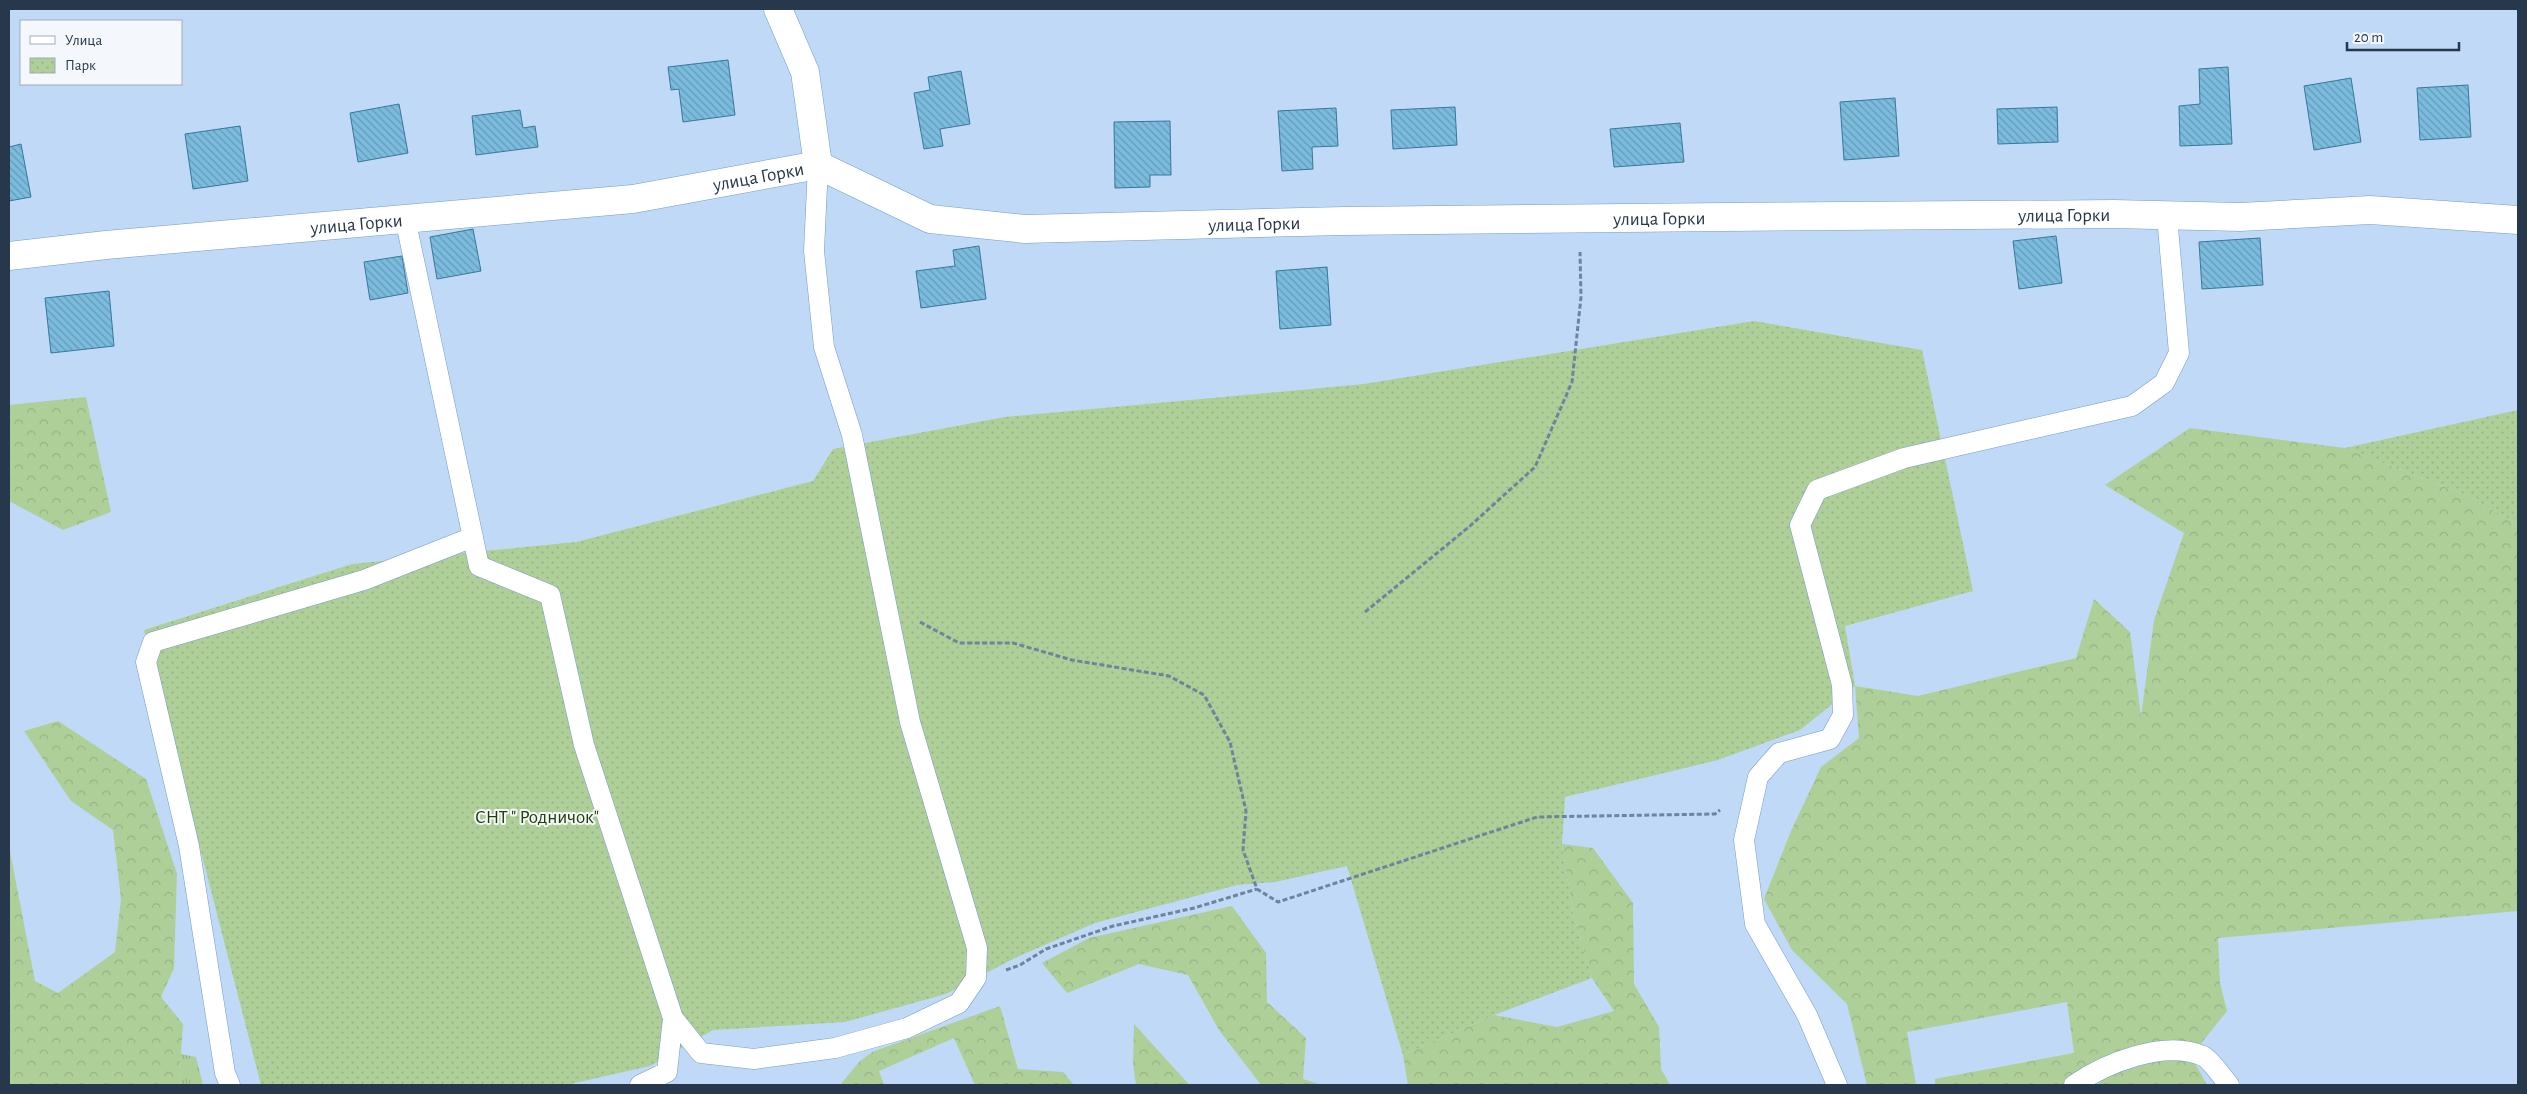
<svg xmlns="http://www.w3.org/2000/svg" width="2527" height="1094" font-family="'Alegreya Sans',sans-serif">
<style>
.grass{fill:url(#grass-tufts)}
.forest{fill:url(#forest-crowns)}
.park{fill:url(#park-dots)}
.building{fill:url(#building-back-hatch);stroke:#377898}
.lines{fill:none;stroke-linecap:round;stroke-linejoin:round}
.lane-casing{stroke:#739bca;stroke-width:21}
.street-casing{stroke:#739bca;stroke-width:29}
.path{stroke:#6f839c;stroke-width:3;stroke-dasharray:5 2.5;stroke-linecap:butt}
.lane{stroke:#fff;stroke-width:20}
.street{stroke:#fff;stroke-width:28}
.labels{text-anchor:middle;stroke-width:4;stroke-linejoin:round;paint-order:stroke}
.street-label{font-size:19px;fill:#27384c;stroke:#f4f8fd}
.park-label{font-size:19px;fill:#224000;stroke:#f4f8fd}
</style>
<defs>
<pattern id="grass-tufts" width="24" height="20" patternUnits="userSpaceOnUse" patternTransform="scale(1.25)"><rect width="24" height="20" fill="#afcf98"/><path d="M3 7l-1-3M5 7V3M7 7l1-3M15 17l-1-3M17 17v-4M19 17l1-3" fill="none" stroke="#97b285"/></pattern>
<pattern id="forest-crowns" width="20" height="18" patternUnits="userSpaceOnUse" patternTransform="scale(1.25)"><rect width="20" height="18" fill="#afcf98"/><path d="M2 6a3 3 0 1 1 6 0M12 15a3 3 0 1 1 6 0" fill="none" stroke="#97b285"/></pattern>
<pattern id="park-dots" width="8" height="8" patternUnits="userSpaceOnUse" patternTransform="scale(1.25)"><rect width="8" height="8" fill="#afcf98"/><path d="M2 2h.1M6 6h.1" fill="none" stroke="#97b285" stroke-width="1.8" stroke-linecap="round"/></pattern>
<pattern id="building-back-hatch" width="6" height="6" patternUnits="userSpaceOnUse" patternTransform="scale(1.25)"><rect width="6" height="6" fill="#7bbcde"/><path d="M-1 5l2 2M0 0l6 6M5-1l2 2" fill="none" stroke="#659ab6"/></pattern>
</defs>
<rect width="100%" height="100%" fill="#c0d9f7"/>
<path class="grass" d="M181 1054 196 1057 203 1085H179Z"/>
<path class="forest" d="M86 397 111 512 63 530 9 501V405Z
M2190 428 2345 448 2464 494 2518 524V911L2218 938 2220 983 2227 1011 2191 1056 2207 1085H2099L2105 1065 2084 1085H1935V1079L2074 1053 2067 1002 1907 1032 1916 1085H1867L1847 1004 1792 950 1764 899 1791 831 1821 767 1859 738 1855 686 1918 696 2076 658 2094 599 2130 632 2141 716 2154 620 2184 533 2105 485Z
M58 721 146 779 177 874 174 968 161 997 183 1024 179 1085H9V846L35 981 58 993 115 952 121 899 113 830 71 801 24 731Z
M1562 844 1593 848 1633 903 1634 984 1659 1027 1661 1069 1670 1085H1408L1403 1055 1494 1015 1557 1027 1614 1011 1592 978 1573 913Z
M1232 906 1266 953 1267 1002 1306 1038 1303 1079 1322 1085H1261L1219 1030 1188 975 1139 964 1067 993 1042 963 1089 938Z
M1000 1006 1018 1069 1063 1072 1074 1085H975L954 1038 879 1071 884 1085H840L859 1062 872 1052Z
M1134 1024 1184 1079 1190 1085H1136L1133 1064Z"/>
<path class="park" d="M1754 321 1922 350 1973 591 1845 626 1855 686 1800 730 1718 760 1565 797 1562 844 1573 913 1592 978 1494 1015 1403 1055 1347 866 1275 882 1237 885 1095 923 1015 958 946 994 845 1022 713 1030 650 1066 566 1085H261L144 630 352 564 576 542 813 481 833 449 1005 417 1364 384Z
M2518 410V524L2464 494 2345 448Z"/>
<path class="building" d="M728 60 735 115 683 122 679 89 671 90 668 67Z
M2228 67 2232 144 2180 146 2179 106 2200 104 2199 69Z
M961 71 970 124 940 129 943 146 924 149 914 93 930 90 928 77Z
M2351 78 2361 142 2314 150 2304 86Z
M2468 85 2471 137 2420 140 2417 88Z
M1895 98 1899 156 1844 160 1840 102Z
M399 104 408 153 358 162 350 113Z
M1455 107 1457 145 1393 149 1391 110Z
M2057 107 2058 142 1998 144 1997 109Z
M1336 108 1338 146 1312 147 1313 169 1282 171 1278 111Z
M520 110 523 128 535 126 538 147 476 155 472 116Z
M1170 121 1171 175H1150V187L1115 188 1114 122Z
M1680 123 1684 162 1614 167 1610 129Z
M240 126 248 181 193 189 185 134Z
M21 144 31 197 9 201V147Z
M473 229 481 271 437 279 430 237Z
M2056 236 2062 283 2019 289 2013 241Z
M2260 238 2263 285 2202 289 2199 242Z
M979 246 986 299 921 308 916 271 955 266 953 250Z
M402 256 408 293 370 300 364 262Z
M1327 267 1331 325 1280 329 1276 271Z
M109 291 114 346 51 353 45 298Z"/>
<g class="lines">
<defs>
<path id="lane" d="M405 218 479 566 550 595 584 745 673 1018 701 1053 754 1059 835 1048 907 1028 959 1003 976 978 977 948 910 722 852 435 824 347 814 251 818 165
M230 1085 225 1073 189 846 146 662 153 642 364 580 473 537
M640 1085 667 1072 673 1018
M1837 1085 1807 1015 1755 924 1744 840 1758 777 1779 753 1830 739 1843 715 1842 685 1800 525 1817 490 1904 458 2132 406 2164 383 2179 353 2167 216
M2074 1085C2106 1063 2165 1039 2203 1056 2212 1061 2222 1077 2229 1085"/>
<g id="street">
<path d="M778 9 805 72 818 165"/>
<path id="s1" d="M9 256 106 245 633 199 818 165 930 219 1025 229 1343 221 1725 217 2114 214 2240 217 2370 210 2518 220"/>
</g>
</defs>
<use href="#lane" class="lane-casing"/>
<use href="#street" class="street-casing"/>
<path class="path" d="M1365 612 1470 526 1535 467 1572 382 1581 297 1580 252
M920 622 959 643H1013L1072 660 1169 676 1204 695 1230 742 1246 811 1243 850 1257 889 1278 902 1537 817 1715 814 1720 810
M1006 970 1020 965 1046 949 1113 926 1194 908 1257 889"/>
<use href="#lane" class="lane"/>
<use href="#street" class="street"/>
</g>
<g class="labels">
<g class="street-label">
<text dy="7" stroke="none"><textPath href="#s1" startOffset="754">улица Горки</textPath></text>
<text dy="7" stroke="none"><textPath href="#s1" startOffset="2074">улица Горки</textPath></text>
<text dy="7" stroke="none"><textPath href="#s1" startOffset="1669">улица Горки</textPath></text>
<text dy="7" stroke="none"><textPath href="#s1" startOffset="349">улица Горки</textPath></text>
<text dy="7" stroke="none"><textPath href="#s1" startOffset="1264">улица Горки</textPath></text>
</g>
<g class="park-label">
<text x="537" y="823">СНТ " Родничок"</text>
</g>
</g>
<rect width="2527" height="1094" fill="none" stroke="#27384c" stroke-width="20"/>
<rect x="20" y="20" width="162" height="65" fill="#f4f8fd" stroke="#a2abb6"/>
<rect x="30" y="36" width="25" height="8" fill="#ffffff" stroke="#a2abb6"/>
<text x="65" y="45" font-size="15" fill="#27384c">Улица</text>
<rect x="30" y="58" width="25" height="15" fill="url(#park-dots)" stroke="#a2abb6"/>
<text x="65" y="70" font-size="15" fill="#27384c">Парк</text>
<path d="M2347 42v8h112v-8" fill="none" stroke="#27384c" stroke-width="2.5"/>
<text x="2354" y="42" font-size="15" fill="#27384c" stroke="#f4f8fd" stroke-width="4" paint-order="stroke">20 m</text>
</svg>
